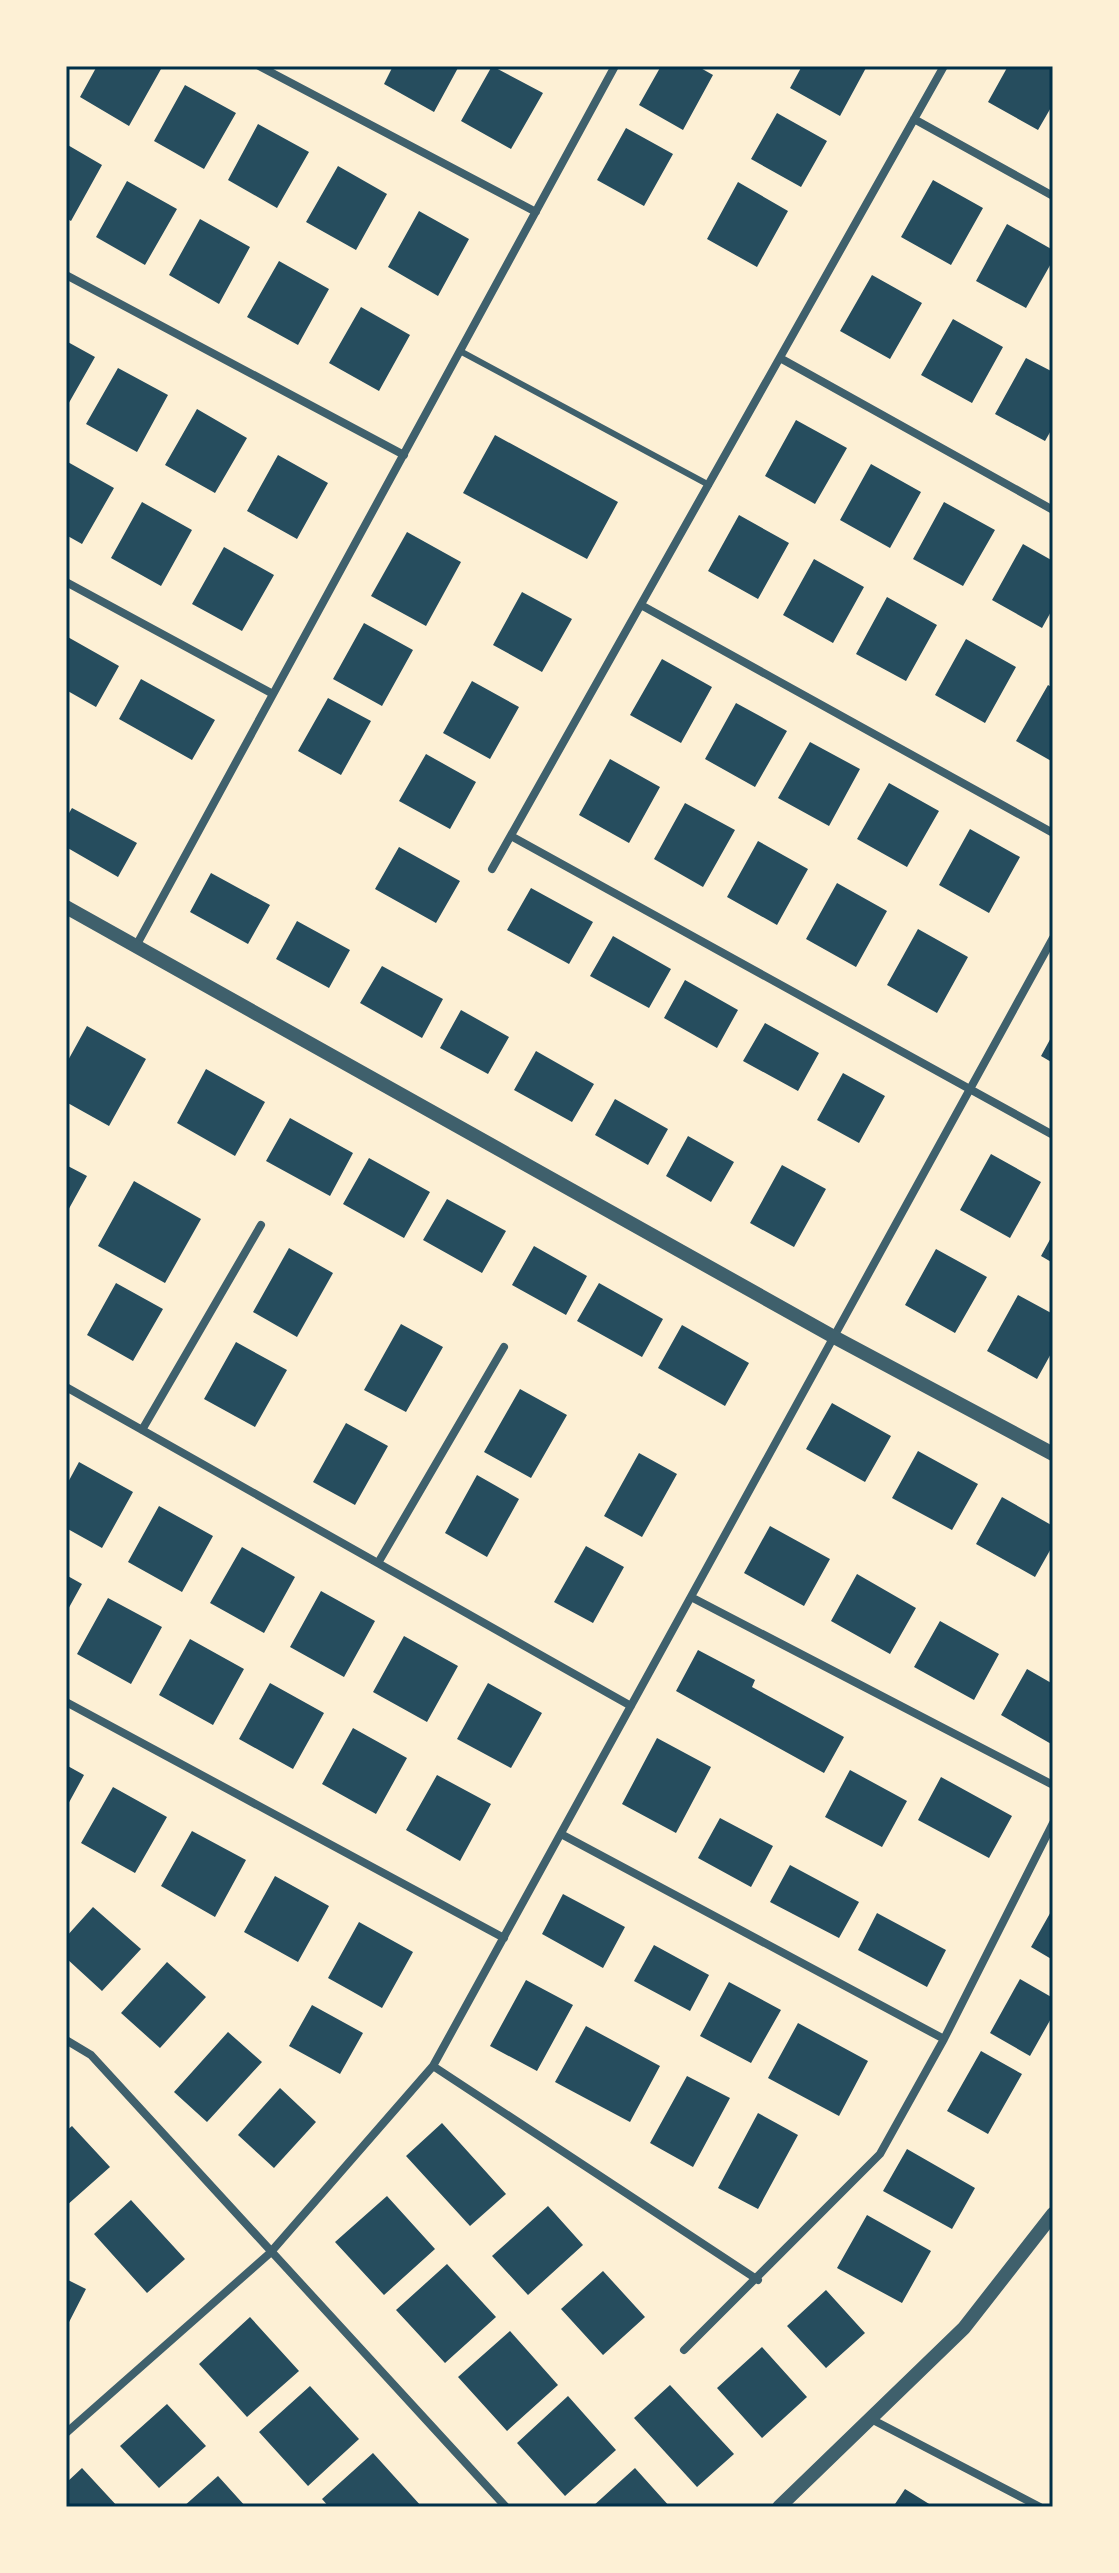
<svg xmlns="http://www.w3.org/2000/svg" width="1119" height="2573" font-family="'Source Sans 3',sans-serif">
<style>
.building{fill:#264d5e}
.lines{fill:none;stroke-linecap:round;stroke-linejoin:round}
.service{stroke:#3f606c;stroke-width:6}
.minor{stroke:#3f606c;stroke-width:8}
.tertiary{stroke:#3f606c;stroke-width:14}
.neatline{fill:none;stroke:#003049;stroke-width:3}
</style>
<rect width="100%" height="100%" fill="#fdf0d5"/>
<path class="building" d="M97 66H155L161 69 129 126 80 97Z
M393 66H459L434 112 384 84Z
M492 66 543 93 511 149 461 121Z
M661 66H697L713 75 683 130 639 105Z
M802 66H867L840 116 790 88Z
M1008 66H1053V104L1038 130 988 102Z
M185 85 236 113 204 169 154 141Z
M777 113 827 141 801 187 751 159Z
M258 124 309 152 277 208 228 180Z
M626 128 673 154 644 206 597 180Z
M66 144 102 165 71 221 66 218Z
M338 166 387 194 356 250 306 222Z
M933 180 983 208 951 265 901 237Z
M127 181 177 209 145 265 96 237Z
M738 182 788 211 757 267 707 239Z
M419 211 469 239 438 296 388 267Z
M200 219 250 247 219 304 169 275Z
M1007 224 1053 250V260L1026 308 976 281Z
M279 261 329 289 298 345 247 317Z
M872 275 922 303 890 359 840 331Z
M361 307 410 335 379 391 329 363Z
M953 319 1003 347 972 403 921 375Z
M66 341 95 357 66 408Z
M1026 358 1053 372V427L1045 441 995 414Z
M118 368 168 395 137 452 86 424Z
M197 409 247 438 215 493 165 465Z
M796 420 847 448 815 504 765 476Z
M495 435 618 502 587 559 463 493Z
M278 455 328 483 297 539 247 511Z
M66 461 114 488 82 544 66 535Z
M871 464 921 492 890 548 840 520Z
M142 502 192 530 161 586 111 558Z
M944 502 995 530 963 586 913 559Z
M739 515 789 543 758 599 708 571Z
M407 532 461 562 426 626 371 596Z
M1023 544 1053 561V608L1042 628 992 600Z
M224 547 274 575 242 631 192 604Z
M814 559 864 587 833 643 783 615Z
M522 592 572 619 542 672 493 645Z
M887 597 937 625 906 681 856 654Z
M364 623 413 650 382 706 333 679Z
M66 636 119 666 96 707 66 690Z
M966 639 1016 667 985 723 935 695Z
M662 659 712 687 681 743 630 715Z
M141 679 215 720 192 760 119 719Z
M472 681 519 707 490 759 443 733Z
M1048 685 1053 688V762L1016 741Z
M328 698 371 721 341 775 298 751Z
M736 703 787 731 755 787 705 759Z
M810 742 860 769 829 826 778 798Z
M426 754 476 782 450 829 399 801Z
M610 759 660 787 629 843 579 815Z
M889 783 939 811 907 867 857 839Z
M685 803 735 830 703 887 654 859Z
M72 808 137 843 118 877 66 847V818Z
M970 829 1020 857 989 913 939 885Z
M758 841 808 869 777 925 727 897Z
M399 847 460 881 436 923 375 889Z
M211 873 270 905 248 944 190 912Z
M837 883 887 911 856 967 806 939Z
M531 888 593 922 569 964 507 930Z
M297 921 350 950 329 988 276 959Z
M918 929 968 957 937 1013 887 985Z
M613 936 671 969 649 1008 590 976Z
M382 966 443 999 422 1038 360 1003Z
M685 980 738 1010 717 1048 664 1018Z
M461 1010 509 1037 488 1074 440 1048Z
M765 1023 819 1053 798 1091 743 1061Z
M87 1026 146 1059 109 1126 66 1102V1064Z
M1053 1034V1063L1041 1056Z
M536 1051 594 1084 572 1122 514 1090Z
M206 1069 265 1102 235 1156 177 1123Z
M843 1073 885 1096 859 1143 817 1120Z
M615 1099 668 1129 648 1165 595 1135Z
M290 1118 353 1153 330 1196 266 1161Z
M688 1136 734 1162 711 1202 666 1176Z
M991 1154 1041 1182 1010 1238 960 1210Z
M369 1158 430 1192 404 1238 343 1204Z
M66 1165 87 1176 66 1214Z
M782 1165 826 1189 794 1247 750 1223Z
M134 1181 201 1219 165 1283 98 1246Z
M447 1199 506 1231 482 1273 423 1240Z
M1053 1234V1263L1041 1256Z
M534 1246 587 1276 566 1315 512 1285Z
M289 1248 333 1273 297 1337 253 1312Z
M936 1249 987 1277 955 1333 905 1305Z
M116 1283 163 1309 133 1361 87 1335Z
M599 1283 663 1319 642 1357 577 1321Z
M1018 1295 1053 1314V1350L1037 1379 987 1351Z
M401 1324 443 1347 406 1412 364 1390Z
M682 1325 749 1363 725 1406 658 1368Z
M236 1342 287 1370 255 1427 204 1399Z
M520 1389 567 1415 531 1478 484 1452Z
M832 1403 891 1436 865 1482 806 1449Z
M346 1423 388 1446 355 1505 313 1482Z
M918 1451 978 1484 952 1530 892 1498Z
M639 1453 677 1474 642 1537 604 1516Z
M79 1462 133 1492 102 1548 66 1528V1486Z
M477 1475 519 1499 487 1557 445 1533Z
M1002 1497 1053 1526V1545L1035 1577 976 1544Z
M159 1506 213 1536 182 1592 128 1562Z
M770 1526 830 1559 804 1606 744 1573Z
M586 1546 624 1567 593 1623 554 1602Z
M242 1547 295 1577 264 1633 210 1603Z
M857 1574 916 1608 890 1654 831 1621Z
M66 1575 82 1584 66 1613Z
M321 1591 375 1621 344 1677 290 1647Z
M108 1598 162 1627 131 1684 77 1654Z
M940 1621 999 1654 974 1700 914 1667Z
M404 1636 458 1666 427 1722 373 1692Z
M190 1639 244 1669 213 1725 159 1695Z
M698 1650 755 1680 752 1687 844 1737 824 1773 676 1691Z
M1027 1669 1053 1684V1745L1001 1715Z
M270 1683 324 1713 293 1769 239 1739Z
M488 1683 542 1713 511 1768 457 1739Z
M353 1728 407 1758 376 1814 322 1784Z
M657 1738 711 1767 676 1833 622 1804Z
M66 1765 84 1775 66 1808Z
M850 1770 907 1801 882 1847 825 1817Z
M437 1775 491 1804 460 1861 406 1830Z
M941 1777 1012 1816 989 1858 918 1820Z
M113 1787 167 1817 135 1873 81 1843Z
M720 1818 773 1846 751 1887 698 1858Z
M192 1831 246 1860 215 1917 161 1886Z
M790 1865 859 1902 839 1938 770 1902Z
M275 1876 329 1906 298 1962 244 1932Z
M563 1894 625 1927 603 1968 542 1934Z
M93 1907 141 1949 102 1991 66 1958V1937Z
M1053 1908V1960L1031 1947Z
M877 1913 946 1950 927 1987 858 1950Z
M359 1922 413 1952 382 2008 328 1978Z
M654 1945 709 1975 690 2011 634 1981Z
M167 1962 206 1997 160 2048 121 2013Z
M1020 1979 1053 1998V2015L1030 2056 990 2033Z
M526 1980 573 2005 537 2071 490 2046Z
M729 1982 781 2010 751 2063 700 2036Z
M312 2005 363 2033 340 2074 289 2046Z
M798 2023 868 2061 839 2116 768 2078Z
M586 2026 660 2066 630 2122 555 2082Z
M228 2032 262 2062 207 2122 174 2092Z
M981 2051 1022 2074 988 2134 947 2111Z
M687 2076 730 2098 693 2167 650 2143Z
M280 2088 316 2122 274 2168 238 2135Z
M758 2113 798 2135 758 2209 718 2188Z
M442 2123 506 2194 470 2226 406 2156Z
M72 2126 110 2167 66 2206V2131Z
M907 2149 975 2188 952 2229 883 2191Z
M387 2196 435 2249 384 2295 335 2242Z
M131 2200 185 2259 147 2293 94 2234Z
M548 2206 583 2245 528 2295 492 2256Z
M867 2215 931 2251 902 2303 837 2268Z
M447 2264 496 2317 445 2363 396 2310Z
M603 2271 645 2317 603 2355 561 2309Z
M66 2279 86 2289 66 2328Z
M826 2290 865 2333 826 2368 787 2326Z
M250 2317 299 2371 247 2417 199 2364Z
M510 2331 558 2385 507 2431 458 2377Z
M762 2347 807 2397 762 2438 717 2388Z
M670 2385 734 2454 697 2487 634 2418Z
M310 2386 359 2439 308 2486 259 2432Z
M568 2396 616 2450 565 2496 517 2443Z
M167 2404 206 2446 159 2488 120 2446Z
M373 2453 422 2507H329L322 2499Z
M82 2468 118 2507H66V2483Z
M635 2468 670 2507H592Z
M218 2476 246 2507H183Z
M905 2489 934 2507H893Z"/>
<g class="lines">
<path class="service" d="M460 351 709 485"/>
<path class="minor" d="M259 66 536 212
M914 119 1053 196
M66 275 404 455
M780 358 1053 510
M66 582 273 694
M641 605 1053 833
M511 836 1053 1135
M492 869 944 66
M136 946 615 66
M66 1387 631 1706
M142 1430 261 1225
M378 1563 504 1347
M691 1597 1053 1785
M66 1702 504 1938
M561 1834 944 2039
M66 2040 91 2055 506 2507
M433 2066 758 2280
M684 2350 880 2154 944 2039 1053 1823
M873 2420 1040 2507
M66 2433 270 2253 433 2066 1053 938"/>
<path class="tertiary" d="M66 907 834 1337 1053 1454
M779 2507 964 2328 1053 2214"/>
</g>
<rect width="1119" height="2573" fill="none" stroke="#fdf0d5" stroke-width="136"/>
<rect x="68" y="68" width="983" height="2437" class="neatline"/>
</svg>
